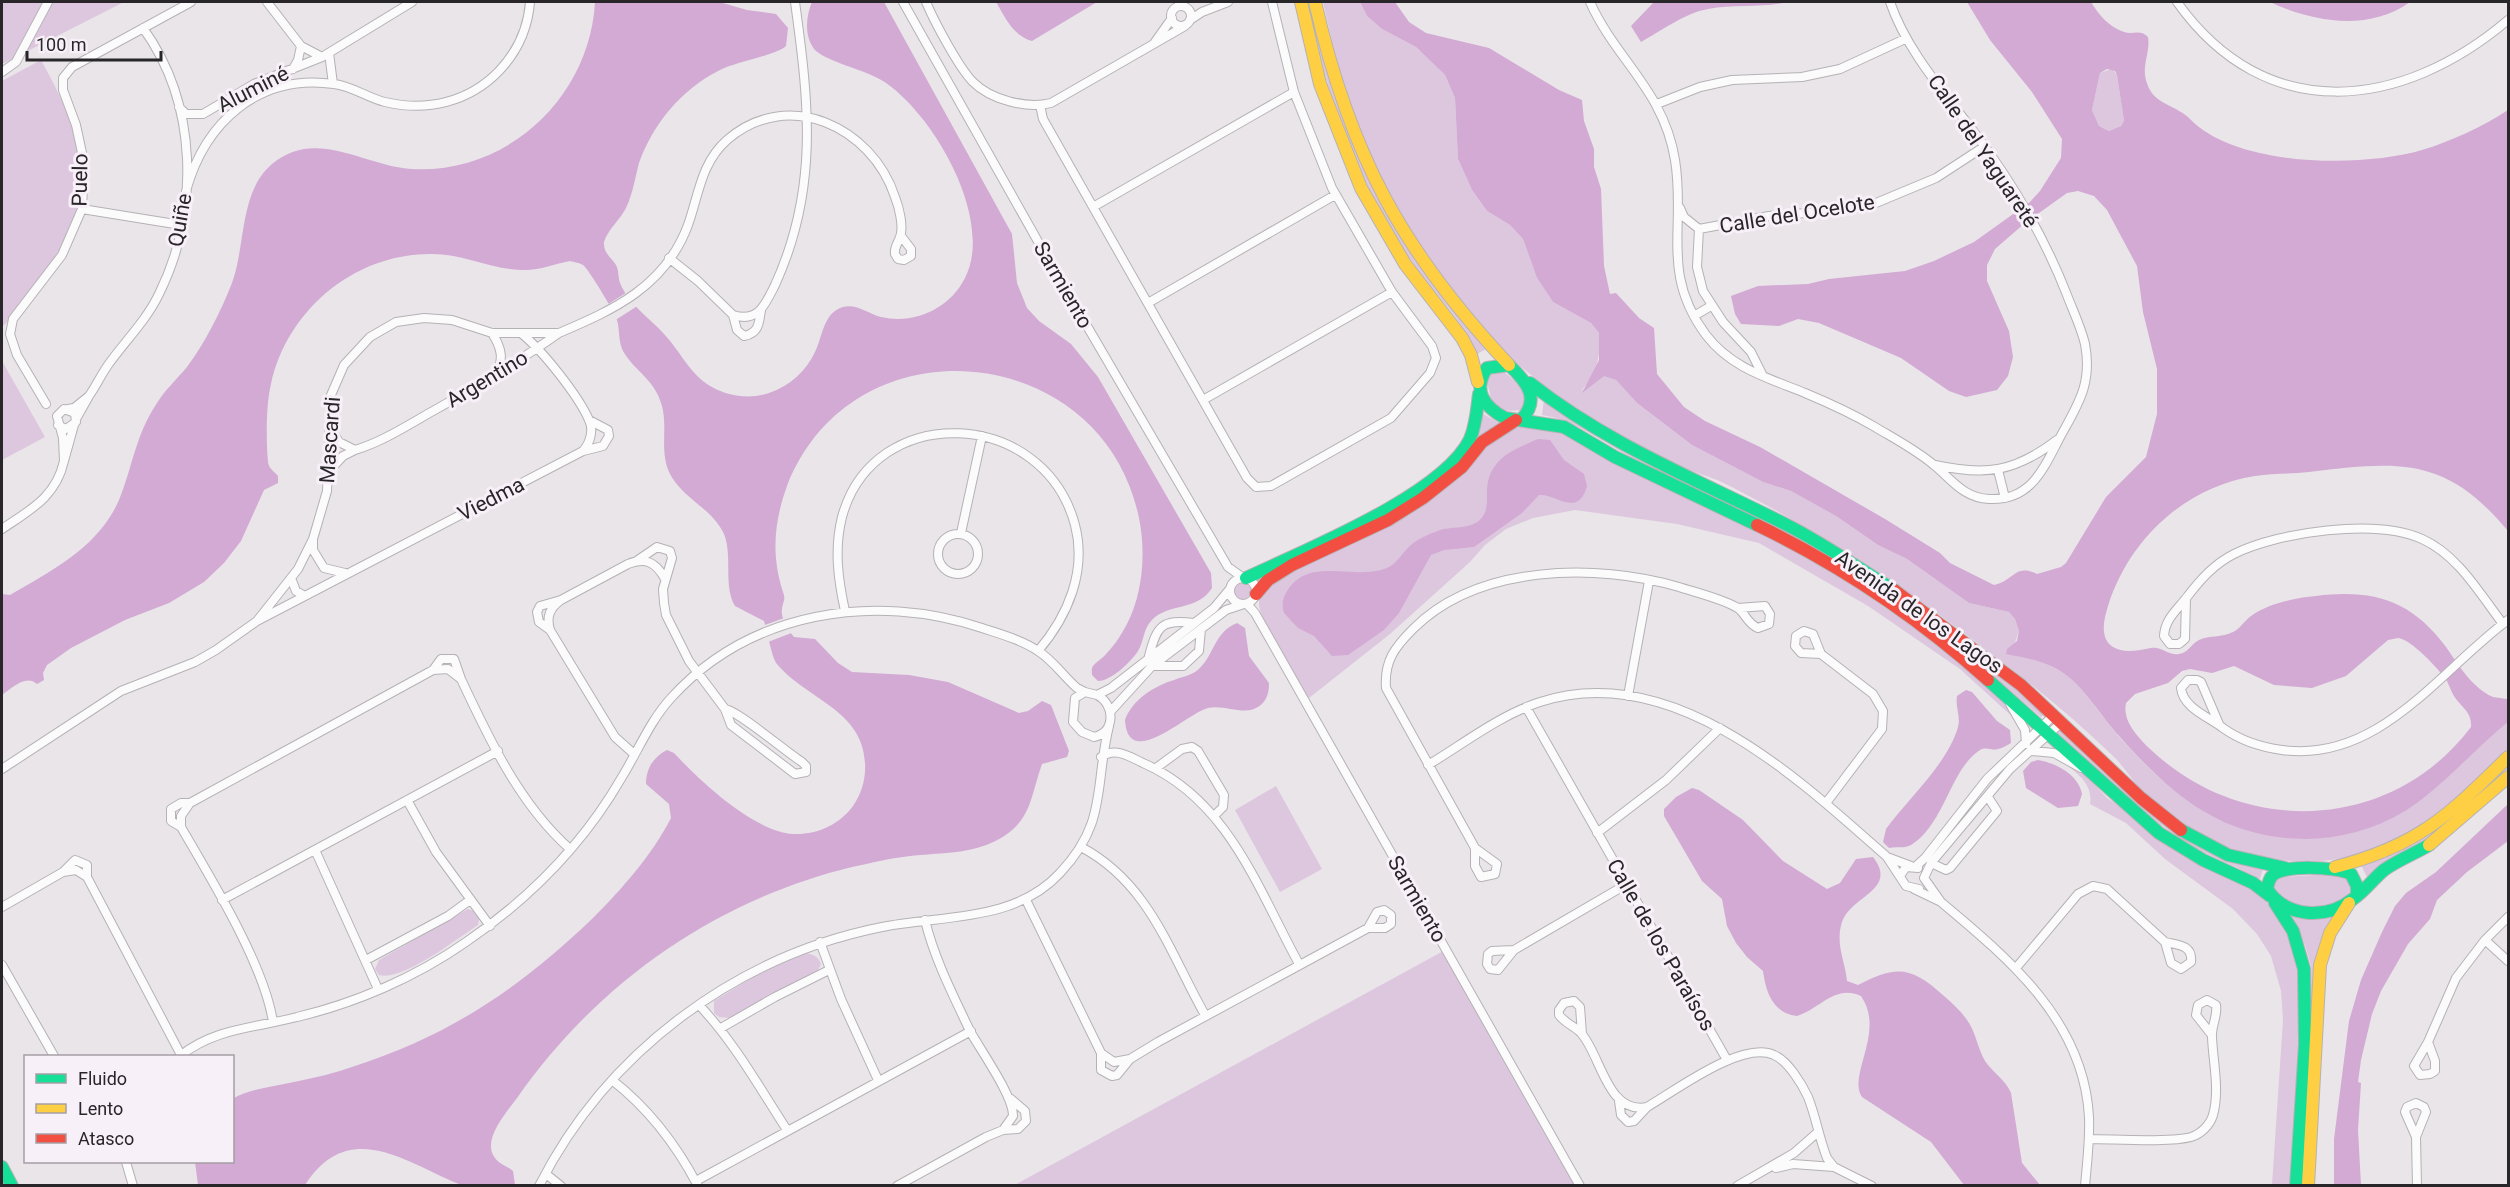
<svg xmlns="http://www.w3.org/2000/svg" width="2510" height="1187" font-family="Roboto,sans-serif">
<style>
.green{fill:#ddc7de}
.water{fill:#d2aad4;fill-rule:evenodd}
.pier{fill:#e9e5e9}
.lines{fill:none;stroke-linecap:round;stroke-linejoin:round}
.street-casing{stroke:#b5b2b5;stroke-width:10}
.fast-casing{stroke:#b5b2b5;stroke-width:14}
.slow-casing{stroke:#b5b2b5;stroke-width:14}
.jam-casing{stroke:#b5b2b5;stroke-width:14}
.street{stroke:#fcfbfc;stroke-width:8}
.fast{stroke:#16e098;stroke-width:12}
.slow{stroke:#ffcf43;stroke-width:12}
.jam{stroke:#f24e42;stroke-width:12}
.labels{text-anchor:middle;stroke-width:6;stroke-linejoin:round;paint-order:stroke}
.street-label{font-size:21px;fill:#282628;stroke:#f8f0f8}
</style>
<rect width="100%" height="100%" fill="#e9e5e9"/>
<path class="green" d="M2 2H124L2 64Z
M1307 2H1312L1362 162 1488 348 1477 354C1462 317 1428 288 1406 254 1356 177 1325 92 1307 2Z
M1323 2H1360L1367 16 1382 29 1416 47 1445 75 1455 98 1458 159 1472 190 1487 211 1510 225 1523 239 1537 278 1553 302 1591 323 1599 333C1602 354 1596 375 1581 391L1604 375 1616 380 1637 403 1692 445 1763 482 1791 491 1836 516 1878 545 1907 559 1969 603 2009 612 2015 619 2019 631 2014 645 2006 651C2025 657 2049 661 2065 673 2087 691 2102 718 2121 739 2139 758 2159 780 2180 795 2248 842 2333 856 2405 810 2444 786 2473 749 2508 722V752C2434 819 2371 879 2261 857 2213 848 2172 821 2138 786 2129 776 2122 764 2112 755 2087 731 2061 708 2033 686 1951 621 1867 560 1775 510 1756 500 1737 489 1717 480 1705 475 1692 472 1680 466 1605 431 1533 386 1477 324 1392 229 1349 125 1323 2Z
M41 60C89 147 101 197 39 280 27 296 16 314 2 327V81Z
M2112 69 2117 75 2124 121 2121 126 2109 131 2099 126 2092 110 2100 73Z
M2 361 45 437 2 460Z
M1503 371 1527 391 1528 403 1523 410 1505 411 1492 402 1487 382 1492 373Z
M1544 400 1859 570 2015 683 2019 692 2044 714 2041 717C1971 656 1900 598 1819 551 1761 517 1700 492 1640 462 1608 446 1577 420 1542 415Z
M1483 414 1501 424 1484 435 1443 480 1416 499 1295 560 1260 582 1257 580 1294 557 1387 513 1442 479 1472 445Z
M1538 424 1559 430 1708 504 1826 567 1967 664 2003 698 2016 720 1960 669 1868 606 1759 543 1677 524 1575 510 1533 518 1506 529 1485 545 1470 562 1390 634 1309 698C1298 679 1257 620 1259 601 1260 594 1264 589 1268 584L1431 498 1451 484 1468 467 1481 449 1504 430Z
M1232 590a10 10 0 1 1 20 0a10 10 0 1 1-20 0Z
M2059 730 2080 749 2090 754 2143 804 2263 869 2260 879C2253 878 2244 871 2236 867 2163 838 2113 786 2057 732Z
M2058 758 2086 775 2107 798 2261 894 2270 903 2298 950 2303 1003 2294 1185H2272L2283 1020 2281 991 2271 956 2257 934 2233 909 2165 859 2126 823 2090 804C2094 782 2073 771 2058 758Z
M2508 764V770L2450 823 2424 843 2367 877 2361 865 2393 854Z
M1276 786 1322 869 1280 892 1235 810Z
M2344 873 2354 886C2340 915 2291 914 2273 891L2274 883 2281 877Z
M468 909 474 911 479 919 478 925C458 938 402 982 379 975L375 969 379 960Z
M2336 914 2320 950 2307 1115 2311 966 2305 945 2292 916Z
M1447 949 1584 1185 1013 1186Z
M806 953C814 955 818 956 821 964L818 970 731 1018 719 1017 714 1013V1001L758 974Z"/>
<path class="water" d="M595 2H719L747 10 776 14 788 28 786 46C775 56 737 61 718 71 681 90 653 124 639 163 635 178 633 193 626 208 620 220 608 229 604 242 603 253 611 257 616 265 619 271 618 277 620 283 629 305 650 318 664 334 681 352 690 375 712 387 729 397 751 399 769 393 790 386 806 371 815 352 823 336 823 313 843 307 856 303 869 314 881 317 915 325 950 308 965 278 995 219 933 113 883 81 866 70 824 61 814 49 804 35 806 16 812 2H884L1012 234 1017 283 1027 308 1039 321 1071 344 1098 377 1211 573 1212 588C1197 612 1168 602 1151 621 1143 630 1144 641 1138 651 1131 662 1111 681 1098 681L1092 675C1092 672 1091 669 1093 666 1096 662 1103 658 1106 654 1115 645 1121 635 1127 624 1143 593 1146 552 1139 518 1103 341 853 316 787 486 774 522 771 555 783 592 786 600 783 601 782 609 780 617 789 631 794 637L815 639 838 663 852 672 909 675 948 682 1019 713 1028 711 1042 701 1051 705 1069 751 1067 757 1042 764C1029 801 1032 824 991 843 967 854 936 853 910 856 891 858 871 863 852 867 716 900 597 983 517 1098 507 1112 481 1140 495 1158 499 1164 507 1166 513 1171L515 1185C499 1185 474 1187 459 1184 405 1162 349 1117 305 1185H198L195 1162H232V1099C251 1088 273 1087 294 1082 314 1078 335 1073 355 1066 451 1035 521 987 593 918 622 889 652 855 671 818L669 804 646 784C646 769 653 757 667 750L674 753C700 781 753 831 793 834 817 835 839 825 853 806 862 793 866 778 865 763 863 710 806 699 777 664 772 659 767 630 764 621L735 606C723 585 733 557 724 534 712 508 683 499 670 474 659 452 668 429 662 406 655 379 635 372 623 351 618 341 620 330 617 320 615 313 588 268 583 265 580 263 574 262 570 261 554 264 539 271 521 270 491 269 463 254 432 254 355 253 287 310 271 384 266 404 266 441 268 462 269 469 274 471 278 476V483L264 490 241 541 224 563 204 582 169 603 125 620 71 648 47 665 43 673 44 680 37 684C26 674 12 688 2 695V594L10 595C51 571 99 547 119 500 133 466 135 436 157 403 165 390 177 379 187 367 206 341 220 313 232 283 246 245 239 192 272 164 316 127 364 166 412 169 509 174 590 96 595 2Z
M996 2H1097L1032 41C1013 36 1005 17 996 2Z
M1360 2H1395L1409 22 1426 33 1489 48 1559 90 1582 100 1584 121 1594 149V167L1601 189 1604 266 1610 294 1616 293 1639 318 1654 328 1657 374 1684 407 1705 421 1760 447 1885 519 1940 553 1950 563 1994 585C2014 581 2015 563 2037 574L2061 567 2066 563 2106 497 2146 457 2157 414V369L2143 312 2137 266 2107 210 2094 196 2078 191 2067 193 2025 223 1995 249 1987 265V281L2009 331 2013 357 2008 376 1997 390 1966 397 1949 391 1901 358 1819 323 1798 319 1779 326 1741 324 1735 314 1731 296 1758 286 1808 284 1829 279 1905 271 1934 261 1974 242 2030 202 2040 191 2061 158 2062 139 2032 92 1990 40 1967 2H2091C2098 14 2109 27 2124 32 2133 35 2140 29 2148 37 2151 56 2138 68 2150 90 2157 104 2179 107 2190 119 2236 167 2361 168 2422 150 2452 141 2482 127 2508 110V531C2446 456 2399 461 2309 472 2291 474 2273 473 2255 476 2185 487 2129 539 2108 606 2104 619 2099 638 2113 647 2124 654 2139 650 2151 648 2161 646 2169 656 2179 654 2188 653 2191 644 2199 640 2209 635 2222 638 2233 632 2240 629 2244 621 2251 616 2269 603 2295 598 2316 596 2373 589 2411 600 2446 647 2458 664 2472 688 2493 697 2497 698 2502 698 2507 699L2508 722C2473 750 2443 787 2405 811 2345 848 2265 848 2205 812 2173 794 2144 764 2120 737 2101 717 2085 687 2062 672 2046 661 2026 658 2006 654L2007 649 2017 641 2019 631 2015 619 2009 612 1969 603 1907 559 1878 545 1836 516 1791 491 1763 482 1692 445 1637 403 1616 380 1604 376 1582 393 1599 360V333L1591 323 1553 302 1537 278 1523 239 1510 225 1487 211 1472 190 1458 159 1455 98 1445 75 1416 47 1382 29 1367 16ZM2107 69 2115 71 2117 75 2124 121 2121 126 2109 131 2099 126 2092 110 2100 73ZM2398 638C2411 639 2439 669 2447 681 2450 687 2452 694 2456 699 2463 708 2472 713 2471 727 2392 832 2244 838 2150 749 2138 737 2122 721 2126 703L2135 694 2168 683 2182 671 2190 669 2212 673 2234 666 2274 685 2312 688 2346 676 2388 640Z
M1654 2H1788C1761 8 1735 4 1708 9 1685 13 1661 31 1641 42L1631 26Z
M2270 2H2410C2368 32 2313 22 2270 2Z
M1538 439 1550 440 1564 460 1584 474 1587 486C1578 519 1556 493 1539 495L1522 513 1474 547 1444 550 1431 555 1399 613 1384 630 1348 655 1332 656 1314 636 1298 628 1284 613C1281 604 1283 596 1289 588 1312 556 1358 582 1389 567 1396 563 1400 557 1405 551 1414 540 1427 535 1440 530 1454 526 1474 530 1483 516 1488 509 1487 498 1487 490 1489 458 1513 450 1538 439Z
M1237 623 1245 628 1249 656 1269 683C1269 693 1267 701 1258 707 1244 716 1224 704 1208 708 1187 713 1128 772 1125 720 1132 700 1154 686 1174 680 1181 677 1189 676 1195 672 1214 659 1213 632 1237 623Z
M1966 690 1972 692 1997 721 2010 730 2011 743C2007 745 2003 748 1998 749 1992 751 1986 746 1980 750 1950 769 1945 824 1911 845 1903 849 1896 846 1889 848L1883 842 1886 829C1908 799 1948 763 1958 727 1961 717 1955 707 1957 696Z
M2038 760C2056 763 2079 775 2082 794L2078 806 2058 808 2026 788 2023 771 2031 762Z
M1692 788 1699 790 1743 820 1783 861 1827 889 1840 883 1856 859 1873 857C1899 890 1850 896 1842 922 1835 944 1845 960 1847 981L1858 985C1896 965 1911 966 1944 996 1953 1004 1963 1013 1969 1023 1976 1034 1978 1049 1985 1061 1993 1073 2005 1079 2011 1093L2022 1163 2040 1185H1964L1931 1142 1862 1097C1847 1075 1886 1032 1861 996 1835 984 1820 1009 1797 1016 1773 1013 1766 993 1763 971L1747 957 1736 943 1727 926 1722 899 1702 881 1664 816V809L1676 797Z
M2508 804V841L2467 872 2437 900 2430 919 2408 944 2381 991 2372 1014 2361 1060 2358 1082 2361 1083 2358 1130 2361 1185H2334V1139L2349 1021 2361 980 2382 932 2395 906 2406 893 2436 872Z"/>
<path class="pier" d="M629 291 639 305 614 321 605 306Z
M787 617 794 632 768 642 762 626Z"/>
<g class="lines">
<defs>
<path id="street" d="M267 2 301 46
M903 2 1049 261 1228 567 1242 577
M926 2C934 21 959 68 973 82 991 100 1027 109 1051 103L1185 26
M1590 2C1616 60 1664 91 1675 160 1686 227 1660 273 1706 335 1731 368 1768 378 1805 393 1829 403 1853 414 1875 427 1895 439 1918 451 1935 466 1952 480 1964 498 1989 499 2029 501 2042 472 2058 441 2076 407 2093 386 2085 344 2081 327 2073 311 2067 295 2044 236 2012 182 1974 132 1943 91 1907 51 1890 2
M2177 2C2266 127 2402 110 2508 20
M1171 16a10 10 0 1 1 20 0a10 10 0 1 1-20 0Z
M1190 20 1202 12 1228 2
M1155 42 1172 18
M329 53 333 84
M293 69 298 60 301 46 322 57
M2 72 16 62 48 2
M1657 104 1700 87 1732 80 1802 77 1840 69 1905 39
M1040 105 1043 119 1247 478 1256 487 1271 486 1391 418 1430 373 1436 358 1432 346 1392 292 1332 188 1294 92 1272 2
M179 107 186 114H203L254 84 322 57 412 2
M186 191C205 122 259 73 334 84 352 86 368 98 385 102 427 112 469 102 499 71 517 52 528 28 530 2
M1093 207 1294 92
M1680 208 1684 217 1699 229
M82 209 181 225
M1699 229 1769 216 1844 210 1876 203 1936 178 1985 146
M1699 229 1697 267 1703 291 1723 322 1751 352 1762 374
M669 258 698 281 733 315C758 323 765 305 775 285 819 189 809 103 795 2
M1148 303 1335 195
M733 315 737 330 744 336C759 333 759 323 761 310
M1694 316 1711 306
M492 333C501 347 505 360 495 374
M559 333C613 310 665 287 688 225 699 194 701 163 727 140 788 87 872 127 895 197 899 207 904 227 900 237 898 243 894 247 895 254L898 259 904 260 911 256V249L901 236
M522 334C542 350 578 395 589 420 594 430 590 443 583 451
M89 396C96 386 101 375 108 365 125 341 146 321 159 294 200 211 198 104 143 28
M1203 400 1392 292
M46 404 17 355 10 334 13 319 62 255 82 209 84 162 76 125 63 90V78L72 67 191 2
M68 409 74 408 89 396 76 419
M58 425 66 429 76 422 75 413 64 409 57 416 63 438 64 461 74 425
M355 450C382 442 408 425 433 411 476 387 518 362 559 333H492L452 320 424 318 396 322 370 337 344 365 331 395 327 491 313 539 298 569 257 621 583 451 603 446 609 436 608 430 589 420
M1935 465C1986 476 2015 472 2057 440
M1998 470 2005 498
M329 471 343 456 355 450 339 442 330 428
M2 529C30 510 56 497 64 461
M961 533 982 436
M938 554a20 20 0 1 1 40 0a20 20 0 1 1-40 0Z
M313 540V550L324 568 345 573
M638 560 657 547 670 551 672 558 663 589 664 603 666 615 689 661 725 709 731 725 795 774 806 772V766L802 762C785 751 738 711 725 709
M1230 591a13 13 0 1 1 26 0a13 13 0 1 1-26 0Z
M291 578 296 591 303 595
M2186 598 2185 639 2179 644H2170L2164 636C2165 619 2177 610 2187 597 2200 580 2214 564 2234 554 2278 532 2376 518 2422 539 2458 555 2480 594 2503 624
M561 600C550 608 546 616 550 630L615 737 634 754
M1247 604 1255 613 1580 1186
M845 611C838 579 834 549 842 517 874 400 1044 408 1075 525 1087 571 1068 616 1038 651
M550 630 539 622 537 612 540 606 561 600 628 564C645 557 656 562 665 579
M1821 654 1801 653 1795 646 1796 636 1804 631 1813 634 1821 654 1873 694 1883 711 1882 729 1826 803
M1149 656C1157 626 1161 619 1194 623
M1152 666H1183L1199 651 1201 629
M433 670 441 659H454L461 679
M1097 695C1115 704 1116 732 1094 737L1082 732 1073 722 1075 698 1085 692 1097 695 1111 688 1214 608 1229 590
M1628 696 1649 581
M2010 704 2025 730 2026 744
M1526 707 1727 1060
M1111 711 1152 666 1226 610 1244 604
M2219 724 2201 682 2197 680H2188L2181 688C2183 708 2209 717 2223 728 2241 741 2260 747 2282 750 2379 763 2439 671 2508 620
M2031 751 2054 753 2081 768
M1101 757C1116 747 1128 756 1143 763 1228 800 1257 887 1299 964
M1428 765C1463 744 1500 715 1540 702 1671 659 1797 777 1887 857
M1156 768 1182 749 1192 747 1198 751 1224 795 1223 807 1215 815
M2 769 121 691 195 662 216 650 257 621
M407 800 436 852 490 926
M190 803 181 816V827C211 879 264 964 273 1022
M181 827 171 821V809L181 803H190L433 670 448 669 461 679C489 739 520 805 570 849
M1597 833 1666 780 1720 728
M1081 847C1149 883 1169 951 1205 1015
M1475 848 1497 864 1495 874 1481 877 1475 866V848L1386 688C1384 661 1395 647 1413 629 1478 564 1596 563 1679 587 1694 592 1727 600 1739 609 1746 615 1748 624 1758 628L1769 624 1770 614 1765 606 1738 608
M315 850 378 989
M1931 863 1946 870 1950 868 1997 811 1988 797
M1911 866 1887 857 1906 886 1919 889
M1915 867 1925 858 1987 779 2054 715
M63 872 76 870 87 877 181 1055
M1900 876 1906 867 1918 868
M1914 889 1941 902 1924 878 1931 863 2010 769 2062 722
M222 900 498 751
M1026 900 1101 1053 1114 1062 1130 1059
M1941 902C2009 959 2084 1021 2089 1117 2090 1140 2087 1163 2085 1186
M2 907 63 872 75 860 87 865V877
M925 920C934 958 953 995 970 1031 981 1051 1014 1097 1013 1116L1003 1130
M2485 940 2508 961
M820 942 841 999 878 1080
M1514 950 1498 970 1490 969 1487 964 1488 954 1492 951 1514 950 1627 884
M366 960 448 916 470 900
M2 965 54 1056
M2016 968 2078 894 2093 886 2107 889 2165 942 2171 963 2181 969 2191 962C2193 945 2178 945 2165 942
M699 1005C735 1043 759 1087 787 1130
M721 1028 775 997 829 970
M1582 1034 1580 1007 1574 1001 1564 1003 1559 1010V1015C1565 1023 1574 1026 1581 1033 1601 1055 1607 1115 1647 1107 1675 1091 1742 1040 1774 1055 1788 1061 1802 1084 1808 1097 1816 1117 1819 1138 1827 1158L1834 1167 1872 1186
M2428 1042 2435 1061V1071L2430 1074 2420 1075 2414 1066 2428 1042 2456 978 2485 940 2508 917
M1101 1053V1070L1112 1076 1117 1075 1130 1059 1158 1042 1368 928H1385L1391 924V915L1384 910 1377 912 1368 928
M180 1056C215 1028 255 1028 297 1017 356 1003 416 977 466 942 529 899 584 843 622 777 638 751 650 721 671 698 750 611 874 592 982 628 1000 634 1022 640 1038 651 1053 660 1064 677 1077 688L1085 692
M612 1080C648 1108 677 1146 698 1186
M1619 1101 1621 1115 1628 1122 1634 1121 1647 1107
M2416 1137 2405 1112 2407 1107 2416 1103 2424 1107 2426 1112 2416 1137 2417 1186
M2089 1139C2114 1139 2169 1143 2191 1137 2201 1134 2210 1125 2213 1115 2220 1090 2213 1062 2212 1037 2211 1026 2218 1016 2216 1005L2207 1000 2198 1005 2196 1015 2211 1034
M126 1162 133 1186
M1776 1168 1793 1164 1834 1167
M546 1174 561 1186
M696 1181 971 1031
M539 1186C607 1052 736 956 882 927 943 915 1015 922 1060 873 1108 822 1094 787 1109 726
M897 1186 986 1137 1003 1130 1018 1129 1026 1121 1025 1111 1011 1099
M1737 1186 1794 1153 1818 1132"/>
<path id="fast" d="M1530 383C1607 444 1698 480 1785 524 1823 543 1858 568 1894 590
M1521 420C1541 399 1527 382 1509 365L1487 368C1472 390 1484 407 1505 418L1564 427 1615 457 1757 525
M1246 578C1303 551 1443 495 1470 439 1476 425 1477 409 1479 394
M1988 680 2159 833 2203 860 2253 883 2270 896
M2181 830 2228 855 2289 869
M2357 895V886L2351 874C2338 867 2282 864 2272 876 2269 879 2268 884 2267 889 2286 918 2327 920 2353 899 2365 891 2373 879 2384 870 2398 860 2414 854 2429 845
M2275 903 2293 931 2304 969 2305 1044 2296 1186
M2 1167 12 1186"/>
<path id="slow" d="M1301 2 1320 84 1361 188 1405 264 1462 338 1471 355 1478 382
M1315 2C1350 155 1402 251 1509 365
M2429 845 2508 777
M2335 867C2418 846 2449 815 2508 757
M2308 1186 2320 965 2330 933 2349 903"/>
<path id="jam" d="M1757 525C1840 565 1920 619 1988 680
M1894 590 2021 685 2141 798 2181 830
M1256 594 1268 580 1292 565 1388 520 1423 498 1462 467 1482 442 1516 420"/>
</defs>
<use href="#street" class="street-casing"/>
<use href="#fast" class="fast-casing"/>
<use href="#slow" class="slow-casing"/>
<use href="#jam" class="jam-casing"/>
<use href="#street" class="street"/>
<use href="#fast" class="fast"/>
<use href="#slow" class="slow"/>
<use href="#jam" class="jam"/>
</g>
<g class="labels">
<g class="street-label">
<text transform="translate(253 89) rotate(-27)" y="7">Aluminé</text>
<text transform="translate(1983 151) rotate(56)" y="7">Calle del Yaguareté</text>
<text transform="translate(80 180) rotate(-89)" y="7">Puelo</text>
<text transform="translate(1797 214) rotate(-9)" y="7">Calle del Ocelote</text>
<text transform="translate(180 220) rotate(-80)" y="7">Quiñe</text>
<text transform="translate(1063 285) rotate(60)" y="7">Sarmiento</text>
<text transform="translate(487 379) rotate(-31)" y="7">Argentino</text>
<text transform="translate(330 440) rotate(-86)" y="7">Mascardi</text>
<text transform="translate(491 499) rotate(-27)" y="7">Viedma</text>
<text transform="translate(1919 612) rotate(35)" y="7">Avenida de los Lagos</text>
<text transform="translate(1417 899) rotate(60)" y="7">Sarmiento</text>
<text transform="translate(1661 945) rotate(60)" y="7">Calle de los Paraísos</text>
</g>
</g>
<rect width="2510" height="1187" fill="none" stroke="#282628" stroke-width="6"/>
<rect x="24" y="1055" width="210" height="108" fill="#f8f0f8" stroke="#a59fa5" stroke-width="1.5"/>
<rect x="36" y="1074" width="30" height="9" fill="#16e098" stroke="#a59fa5" stroke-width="1.5"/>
<text x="78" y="1085" font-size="18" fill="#282628">Fluido</text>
<rect x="36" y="1104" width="30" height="9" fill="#ffcf43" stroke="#a59fa5" stroke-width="1.5"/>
<text x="78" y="1115" font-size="18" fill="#282628">Lento</text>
<rect x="36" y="1134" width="30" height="9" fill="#f24e42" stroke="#a59fa5" stroke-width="1.5"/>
<text x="78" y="1145" font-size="18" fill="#282628">Atasco</text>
<path d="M27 51v9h134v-9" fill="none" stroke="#282628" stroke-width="3"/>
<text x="36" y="51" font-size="18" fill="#282628" stroke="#f8f0f8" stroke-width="4.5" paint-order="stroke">100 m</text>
</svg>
